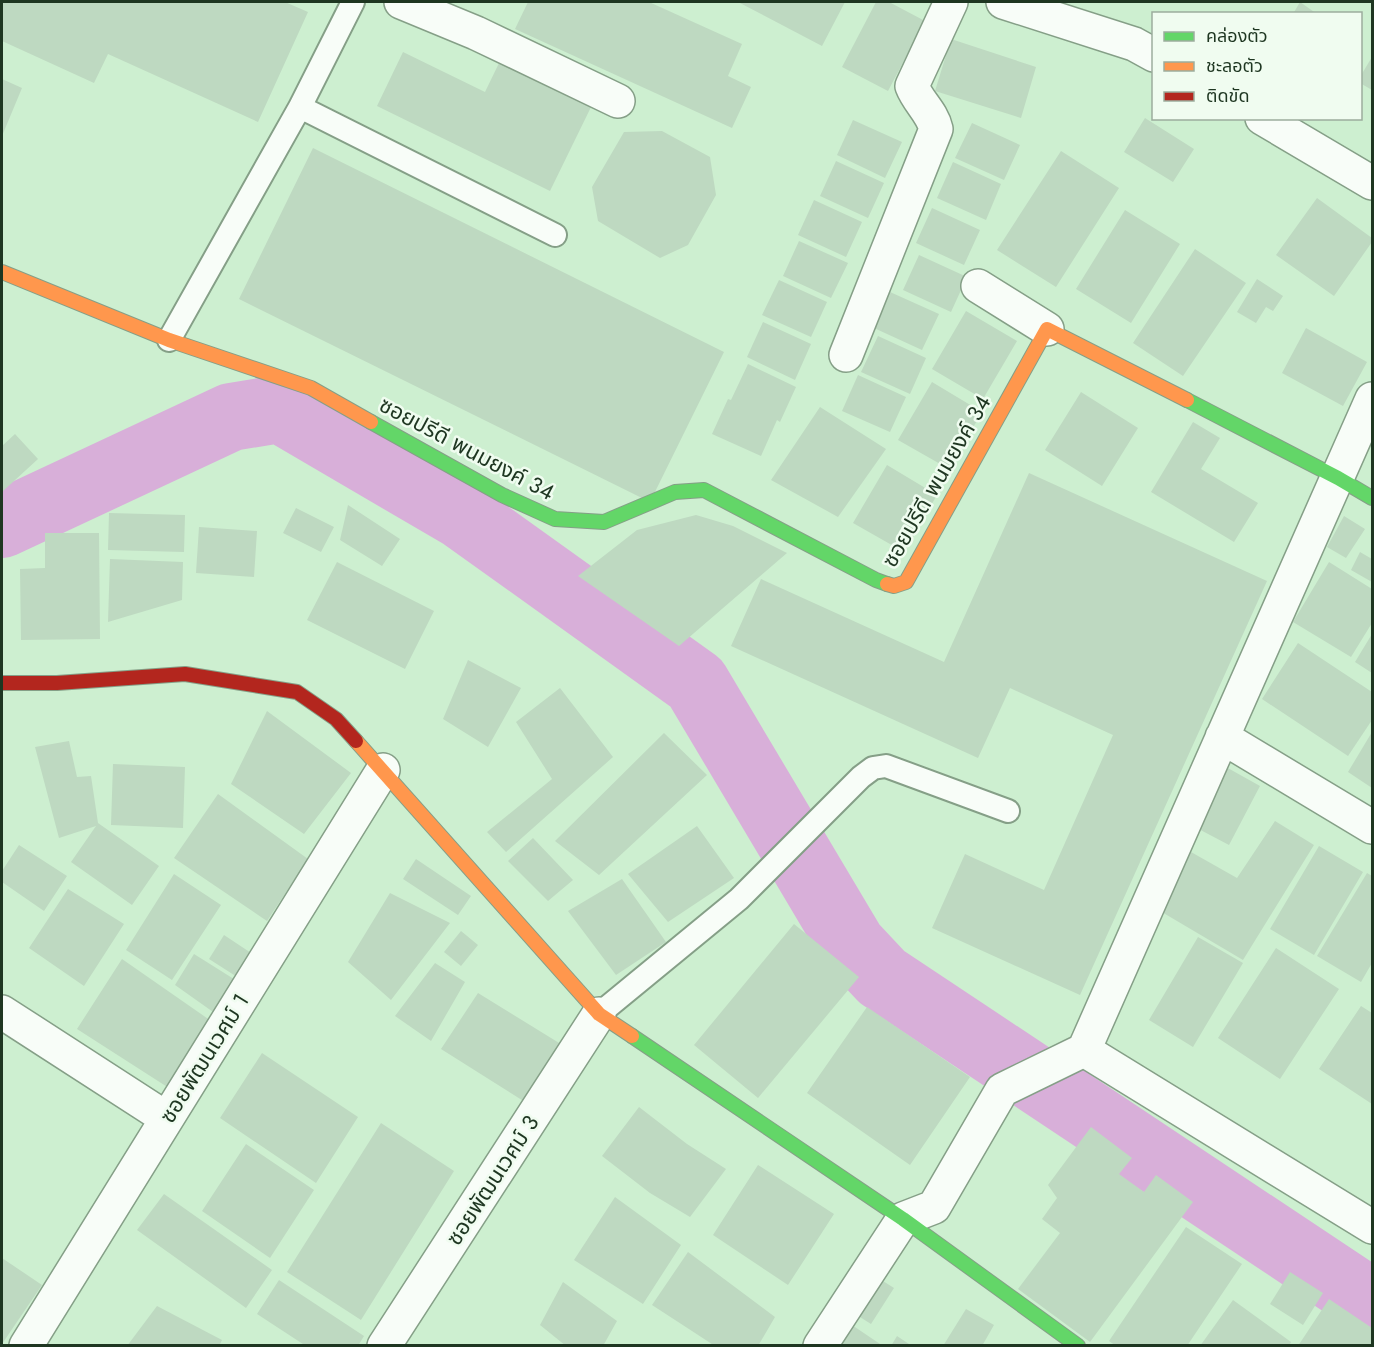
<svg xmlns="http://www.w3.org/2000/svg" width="1374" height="1347" font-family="Jost,'Noto Sans Thai',sans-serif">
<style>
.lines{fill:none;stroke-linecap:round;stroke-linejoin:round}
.river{stroke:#d8afd9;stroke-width:68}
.building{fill:#bed9c1}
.lane-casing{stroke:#859f87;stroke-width:26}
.street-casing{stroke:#859f87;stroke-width:36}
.fast-casing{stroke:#859f87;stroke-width:16}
.slow-casing{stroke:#859f87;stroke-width:16}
.jam-casing{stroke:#859f87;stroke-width:16}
.lane{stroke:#f8fdf8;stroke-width:22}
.street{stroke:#f8fdf8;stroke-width:33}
.fast{stroke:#63d668;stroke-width:14}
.slow{stroke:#ff974d;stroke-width:14}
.jam{stroke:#b3261e;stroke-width:14}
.labels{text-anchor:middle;stroke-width:5;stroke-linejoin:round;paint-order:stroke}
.street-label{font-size:22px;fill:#1e3621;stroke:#f0fcf0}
</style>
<rect width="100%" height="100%" fill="#cdefd0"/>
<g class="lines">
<path class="river" d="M2 524 231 417 280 409 463 516 696 683 852 945 882 977 1372 1303"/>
</g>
<path class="building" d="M2 2H285L308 12 258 122 108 54 94 83 2 41Z
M528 2H649L742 44 728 76 751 87 732 128 515 29Z
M738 2H845L822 46Z
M876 2H889L925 21 888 91 842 67Z
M1300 2 1317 14H1293Z
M951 39 1036 67 1021 118 935 91Z
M403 52 485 92 500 61 592 105 550 191 377 106Z
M1372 57V90L1360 83V77Z
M2 79 22 88 2 136Z
M1145 118 1194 149 1173 182 1124 152Z
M853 120 902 142 885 178 837 155Z
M972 123 1020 145 1004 180 955 158Z
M662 131 710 157 716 195 688 245 660 258 598 221 592 187 624 132Z
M313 148 724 352 650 502 239 299Z
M1061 151 1119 188 1056 287 997 250Z
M836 161 884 183 868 218 820 196Z
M953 162 1001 184 986 220 937 198Z
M1317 198 1372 238V242L1334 296 1276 255Z
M814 200 862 222 846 257 798 235Z
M932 208 980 230 964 265 916 243Z
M1125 210 1180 244 1131 323 1076 289Z
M799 241 848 263 831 298 783 276Z
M1195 249 1246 283 1183 376 1133 343Z
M919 255 967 277 951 312 903 290Z
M1257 279 1283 296 1273 311 1266 307 1256 323 1237 312Z
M779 280 827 302 811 337 762 315Z
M890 292 939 314 922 350 874 328Z
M966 311 1017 341 983 399 932 369Z
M763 322 811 344 795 380 747 357Z
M1306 328 1367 362 1343 406 1282 373Z
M878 336 926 358 910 394 861 372Z
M748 364 796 387 780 422 777 420 761 456 712 434 728 399 731 400Z
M858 375 906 397 890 432 842 411Z
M932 382 982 412 949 469 898 440Z
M1081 392 1138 428 1102 486 1045 450Z
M820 407 886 449 838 517 771 480Z
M1193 422 1220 438 1201 469 1258 503 1234 542 1151 492Z
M15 434 38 459 2 492V446Z
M887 465 937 495 904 552 853 523Z
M1029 473 1267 581 1080 995 932 928 965 854 1044 890 1113 735 1010 688 978 758 731 646 761 579 944 662Z
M348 505 400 539 382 566 340 540Z
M296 508 334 527 321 552 283 533Z
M109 513 185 515 184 552 108 550Z
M696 515 733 526 787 553 679 646 578 576 637 530Z
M1344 516 1365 529 1346 558 1327 547Z
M199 527 257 531 254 577 196 573Z
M45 533H99L100 639 21 640 20 569 45 568Z
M1360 552 1372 559V582L1351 570Z
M110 559 183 562 182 600 108 622Z
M337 562 434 611 405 669 307 620Z
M1329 562 1372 589V623L1351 657 1293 622Z
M1372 634V673L1355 662Z
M1298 643 1372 692V720L1348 756 1262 699Z
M468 660 521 688 488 747 443 719Z
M560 688 613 757 506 852 487 832 552 779 516 722Z
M267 711 351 773 304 834 231 784Z
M1372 732V788L1348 772Z
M664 733 707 775 599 875 555 841Z
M69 741 77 777 91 776 98 823 159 866 132 905 71 862 96 826 59 838 35 747Z
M1217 762 1260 786 1229 845 1191 825Z
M113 764 185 767 183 828 111 825Z
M218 794 308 859 267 921 174 858Z
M1275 821 1314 845 1243 960 1155 908 1191 852 1237 878Z
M697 826 734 878 668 922 628 874Z
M533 838 573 880 548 901 508 861Z
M19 845 67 876 44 911 2 882V871Z
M1319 846 1363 872 1314 955 1270 929Z
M416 859 471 896 458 915 403 879Z
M1367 873 1372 876V963L1361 982 1317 956Z
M174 874 221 905 172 980 126 950Z
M622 879 666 942 616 975 568 911Z
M68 889 124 924 84 986 29 948Z
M390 893 450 923 391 1000 348 962Z
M794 924 859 977 758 1098 694 1045Z
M461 931 478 945 461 966 444 952Z
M224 935 260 959 245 982 209 959Z
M1198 937 1243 963 1193 1047 1149 1020Z
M1276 948 1339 989 1280 1079 1218 1038Z
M194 954 245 986 223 1019 175 985Z
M122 959 214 1023 172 1090 77 1029Z
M435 963 465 982 431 1041 395 1016Z
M478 993 564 1046 525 1102 441 1049Z
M1361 1006 1372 1013V1104L1319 1069Z
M867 1007 970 1077 910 1165 807 1093Z
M262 1053 358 1117 316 1183 220 1118Z
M639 1107 687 1144 726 1169 690 1217 650 1193 602 1156Z
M381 1123 454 1171 361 1320 287 1272Z
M1091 1127 1132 1158 1119 1174 1144 1192 1156 1175 1193 1202 1090 1342 1018 1289 1060 1233 1042 1219 1057 1198 1048 1185Z
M246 1144 314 1190 270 1258 202 1211Z
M758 1165 834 1214 788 1285 713 1235Z
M164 1194 272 1270 246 1308 137 1230Z
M615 1197 681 1245 643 1304 574 1260Z
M1186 1227 1242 1264 1187 1346H1116L1109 1341Z
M688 1252 775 1317 758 1346H715L652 1305Z
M2 1258 42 1285 2 1344Z
M1290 1272 1323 1293 1303 1325 1270 1304Z
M875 1276 894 1288 871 1324 852 1312Z
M279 1280 364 1336 358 1346H306L257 1314Z
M563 1282 617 1321 603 1346H566L540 1325Z
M1329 1299 1372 1328 1371 1346H1298Z
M1233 1300 1291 1342 1289 1346H1200Z
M157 1306 222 1340 219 1346H127Z
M966 1309 994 1325 982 1346H943Z
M849 1323 883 1346H834Z
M897 1336 912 1346H891Z"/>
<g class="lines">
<defs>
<path id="lane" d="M353 2 300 107 555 235
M169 340 300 107
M599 1014 739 899 861 777 873 768 886 766 1008 811"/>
<path id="street" d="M401 2 476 33 618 101
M1003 2 1134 44 1154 55
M1262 118 1372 183
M978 286 1047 329
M846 355 936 129C932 112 918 102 912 86L951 2
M1222 737 1372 827
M2 1012 166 1118
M1084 1050 1372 1227
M26 1346 383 770
M384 1346 599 1014
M820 1346 903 1219 934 1207 1002 1090 1084 1050 1372 399"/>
<path id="fast" d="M1187 400 1338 478 1372 498
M371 422 502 495 555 519 604 522 675 492 704 490 876 580 887 584
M632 1036 903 1219 1078 1346"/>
<path id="slow" d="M2 272 169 340 311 388 371 422
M887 584 894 586 906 582 1047 329 1187 400
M356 741 599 1014 632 1036"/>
<path id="jam" d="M2 683H57L185 674 297 692 336 719 356 741"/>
</defs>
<use href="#lane" class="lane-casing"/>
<use href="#street" class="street-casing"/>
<use href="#fast" class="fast-casing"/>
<use href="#slow" class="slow-casing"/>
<use href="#jam" class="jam-casing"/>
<use href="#lane" class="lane"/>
<use href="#street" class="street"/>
<use href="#fast" class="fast"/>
<use href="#slow" class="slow"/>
<use href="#jam" class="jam"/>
</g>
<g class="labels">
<g class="street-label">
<text transform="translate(467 448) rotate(28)" y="8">ซอยปรีดี พนมยงค์ 34</text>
<text transform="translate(936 481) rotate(-60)" y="8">ซอยปรีดี พนมยงค์ 34</text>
<text transform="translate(204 1058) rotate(-58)" y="8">ซอยพัฒนเวศม์ 1</text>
<text transform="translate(492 1180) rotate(-57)" y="8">ซอยพัฒนเวศม์ 3</text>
</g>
</g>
<rect width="1374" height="1347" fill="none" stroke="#1e3621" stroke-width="6"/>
<rect x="1152" y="12" width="210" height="108" fill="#f0fcf0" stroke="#9cad9d" stroke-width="1.5"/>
<rect x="1164" y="32" width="30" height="9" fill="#63d668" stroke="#9cad9d" stroke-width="1.5"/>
<text x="1206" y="42" font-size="18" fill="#1e3621">คล่องตัว</text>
<rect x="1164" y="62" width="30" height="9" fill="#ff974d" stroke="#9cad9d" stroke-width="1.5"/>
<text x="1206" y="72" font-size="18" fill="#1e3621">ชะลอตัว</text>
<rect x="1164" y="92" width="30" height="9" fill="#b3261e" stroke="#9cad9d" stroke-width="1.5"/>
<text x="1206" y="102" font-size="18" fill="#1e3621">ติดขัด</text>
</svg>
